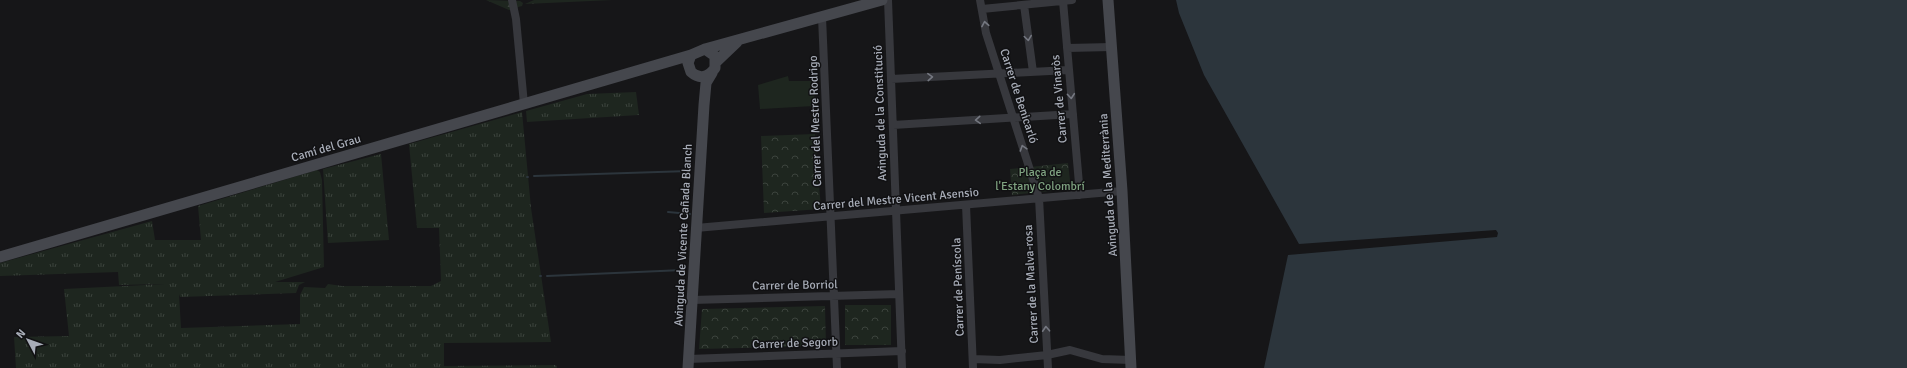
<svg xmlns="http://www.w3.org/2000/svg" width="1907" height="368" font-family="Signika,sans-serif">
<style>
.grass{fill:url(#grass-tufts)}
.forest{fill:url(#forest-firs)}
.park{fill:url(#park-crowns)}
.garden{fill:#1e261f}
.water{fill:#2c353c}
.lines{fill:none;stroke-linecap:round;stroke-linejoin:round}
.stream{stroke:#2c353c;stroke-width:2}
.street{stroke:#37383d;stroke-width:8}
.secondary{stroke:#45474d;stroke-width:11}
.oneway{stroke:#757881}
.labels{text-anchor:middle;stroke-width:3;stroke-linejoin:round;paint-order:stroke}
.street-label{font-size:12px;fill:#a8adb8;stroke:#111113}
.park-label{font-size:12px;fill:#7fa381;stroke:#111113}
</style>
<defs>
<pattern id="grass-tufts" width="24" height="20" patternUnits="userSpaceOnUse"><rect width="24" height="20" fill="#1e261f"/><path d="M3 7l-1-3M5 7V3M7 7l1-3M15 17l-1-3M17 17v-4M19 17l1-3" fill="none" stroke="#3c433d"/></pattern>
<pattern id="forest-firs" width="22" height="20" patternUnits="userSpaceOnUse"><rect width="22" height="20" fill="#1e261f"/><path d="M5 1l3.5 6h-7zM16 11l3.5 6h-7z" fill="#3c433d"/></pattern>
<pattern id="park-crowns" width="20" height="18" patternUnits="userSpaceOnUse"><rect width="20" height="18" fill="#1e261f"/><path d="M2 6a3 3 0 1 1 6 0M12 15a3 3 0 1 1 6 0" fill="none" stroke="#3c433d"/></pattern>
</defs>
<rect width="100%" height="100%" fill="#161618"/>
<path class="grass" d="M534 0H612L525 4Z
M636 92 639 115 527 122 526 111 587 94Z
M522 112 531 208 551 342 444 343V366L556 365 557 368H16L14 337 69 336 64 289 165 284 119 285 118 272 0 276V263L152 221 155 240H201L198 206 317 170 320 172 322 180 324 267 275 282H305L299 285 296 293 180 297 179 294 181 328 300 324V295L304 287 325 288 328 284 342 286H431L441 281 439 228H417L409 144Z
M381 154 389 240 328 243 323 169Z"/>
<path class="forest" d="M486 0 520 1 523 3 522 6 518 7 516 10H509Z"/>
<path class="park" d="M815 134 821 209 764 213 761 136Z
M1068 163 1071 189 1012 195 1010 169Z
M845 305H891V345H845Z
M825 306 826 346 699 349 702 309Z"/>
<path class="garden" d="M788 76 789 81H815L814 106 760 109 758 85Z"/>
<path class="water" d="M1176 0H1907V368H1264L1288 255 1497 237 1498 233 1496 230 1299 244 1204 75 1179 13Z"/>
<g class="lines">
<path class="stream" d="M534 176 689 171
M527 177H528
M668 212 690 214
M540 276H541
M547 276 683 270"/>
<path class="street" d="M512 0 516 19 524 104
M888 0 902 368
M980 0 986 33 1039 198 1048 368
M1063 1 1080 195
M1024 5 1033 72
M982 9 1072 0
M822 17 837 368
M1067 48 1112 47
M891 79 1069 70
M893 125 1073 114
M966 205 973 368
M696 228 1122 191
M692 300 899 294
M688 359 902 351
M973 359 1000 360 1047 355 1070 350 1102 359 1131 360"/>
<path class="secondary" d="M1108 0 1122 191 1131 368
M705 49 715 56V68C709 77 700 80 691 72L688 63 691 55 705 49 882 0
M716 62 737 42
M0 257 691 55
M688 368 704 105 706 83 712 73"/>
</g>
<defs><path id="oneway-chevron" d="M-2-3.5L2.5 0L-2 3.5" fill="none" stroke-width="1.6" stroke-linecap="round" stroke-linejoin="round"/></defs>
<g class="oneway">
<use href="#oneway-chevron" transform="translate(985 24) rotate(-100)"/>
<use href="#oneway-chevron" transform="translate(1028 38) rotate(82)"/>
<use href="#oneway-chevron" transform="translate(930 77) rotate(-3)"/>
<use href="#oneway-chevron" transform="translate(1071 96) rotate(85)"/>
<use href="#oneway-chevron" transform="translate(978 120) rotate(176)"/>
<use href="#oneway-chevron" transform="translate(1023 148) rotate(-108)"/>
<use href="#oneway-chevron" transform="translate(1046 329) rotate(-93)"/>
</g>
<g class="labels">
<g class="street-label">
<text transform="translate(1019 96) rotate(72)" y="4">Carrer de Benicarló</text>
<text transform="translate(1059 99) rotate(-95)" y="4">Carrer de Vinaròs</text>
<text transform="translate(880 113) rotate(-92)" y="4">Avinguda de la Constitució</text>
<text transform="translate(815 121) rotate(-92)" y="4">Carrer del Mestre Rodrigo</text>
<text transform="translate(326 148) rotate(-16)" y="4">Camí del Grau</text>
<text transform="translate(1108 185) rotate(-94)" y="4">Avinguda de la Mediterrània</text>
<text transform="translate(896 199) rotate(-5)" y="4">Carrer del Mestre Vicent Asensio</text>
<text transform="translate(683 235) rotate(-87)" y="4">Avinguda de Vicente Cañada Blanch</text>
<text transform="translate(1031 284) rotate(-93)" y="4">Carrer de la Malva-rosa</text>
<text transform="translate(795 285) rotate(-1)" y="4">Carrer de Borriol</text>
<text transform="translate(958 287) rotate(-92)" y="4">Carrer de Peníscola</text>
<text transform="translate(795 343) rotate(-2)" y="4">Carrer de Segorb</text>
</g>
<g class="park-label">
<text x="1040" y="176">Plaça de<tspan x="1040" dy="14">l'Estany Colombrí</tspan></text>
</g>
</g>
<g transform="translate(28 340) rotate(311)" stroke="#111113" stroke-width="3" paint-order="stroke">
<path d="M0-3L7 15L0 10L-7 15Z" fill="#a8adb8"/>
<text y="-6" font-size="11" font-weight="bold" text-anchor="middle" fill="#a8adb8">N</text>
</g>
</svg>
